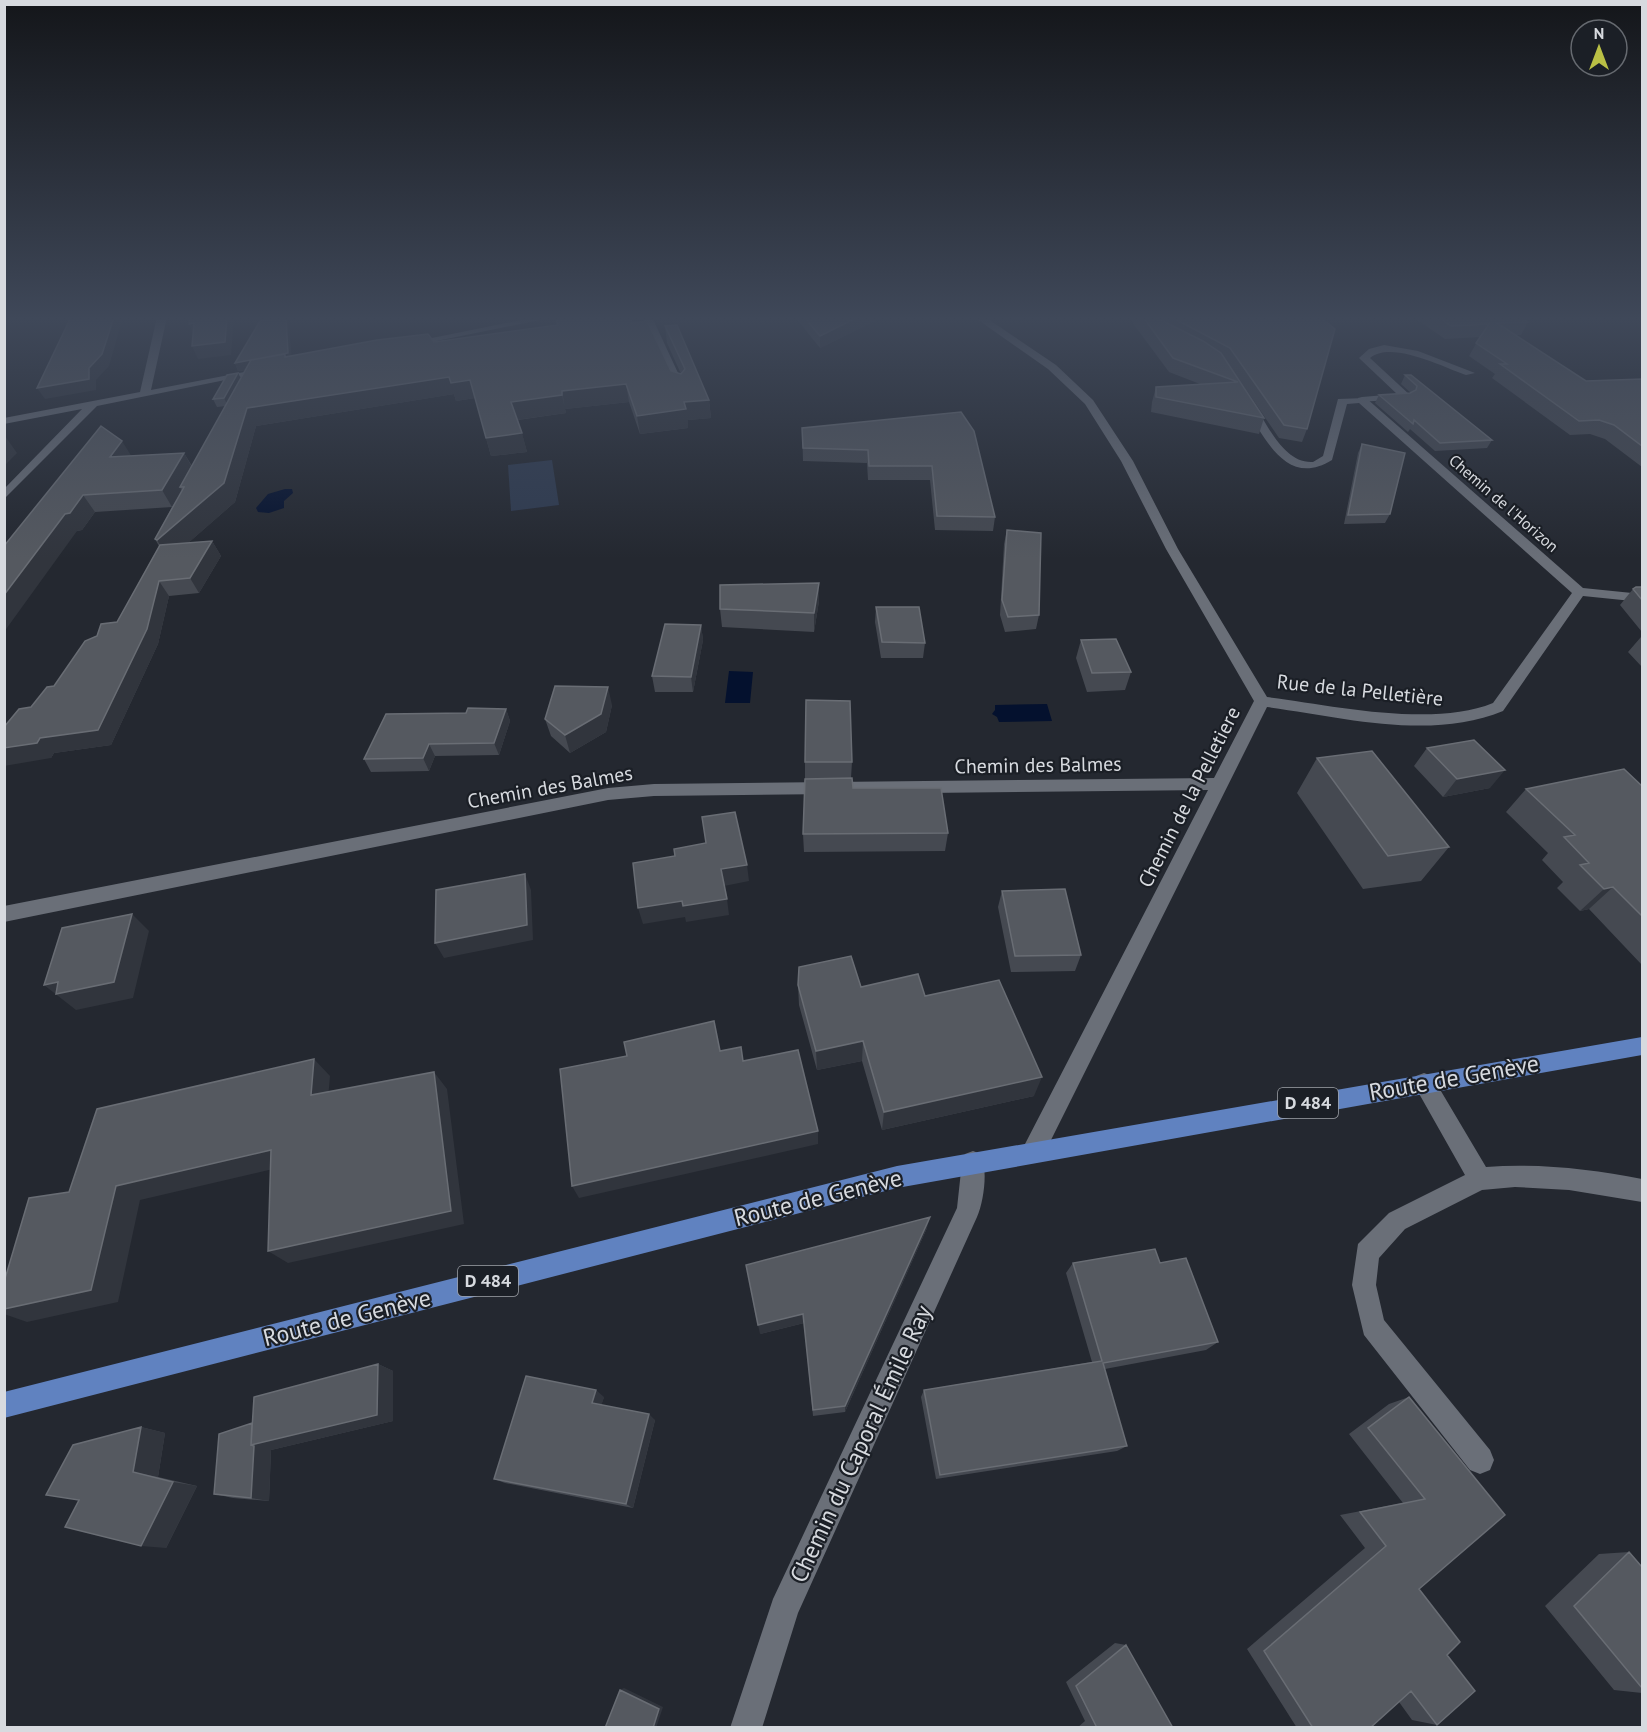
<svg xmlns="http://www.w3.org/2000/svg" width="1647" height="1732" font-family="'PT Sans',sans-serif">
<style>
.green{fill:#2f3b50}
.water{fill:#04112e}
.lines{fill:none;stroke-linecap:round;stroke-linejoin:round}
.lane{fill:#6a6f78;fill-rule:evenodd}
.street{fill:#6a6f78;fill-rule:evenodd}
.primary{fill:#6082c0;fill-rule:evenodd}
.wall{fill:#454951}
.shaded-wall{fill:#31353d}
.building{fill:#555960;stroke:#696d74;stroke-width:1.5}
.labels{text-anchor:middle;stroke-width:4.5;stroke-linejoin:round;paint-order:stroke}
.far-street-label{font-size:16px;fill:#d7dadf;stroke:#1b1f26}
.shield{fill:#1b1f26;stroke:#9fa2a8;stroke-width:1.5}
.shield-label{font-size:18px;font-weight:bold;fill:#d7dadf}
.street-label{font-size:20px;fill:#d7dadf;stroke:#1b1f26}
.near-street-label{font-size:24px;fill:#d7dadf;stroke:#1b1f26}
</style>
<rect width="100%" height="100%" fill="#242830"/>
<path class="green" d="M552 460 559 505 511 511 508 465Z"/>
<path class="water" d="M285 489H292L293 493 284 501V508L269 513 258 512 256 508 268 494Z
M729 671 753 672 750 703H725Z
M1047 704 1052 721 999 722 997 717 992 714 995 710V705Z"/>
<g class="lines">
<path class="lane" d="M1384 345 1418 351 1475 373 1466 375C1443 367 1391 340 1370 358L1411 396 1406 399 1358 402V398L1362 397 1397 394 1359 358 1369 349Z"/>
<path class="street" d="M157 317H167L151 390 265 368 270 371 97 406 4 499V489L82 409 4 424V418L140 392Z
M536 317H555L407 347 402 344Z
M642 317H652L685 388 684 390 675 388Z
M974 317H985L1056 365 1093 400 1133 461 1178 549 1267 697C1331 705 1432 728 1493 703L1572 593 1359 403 1347 404 1332 460C1287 488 1265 439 1245 406L1246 404H1254C1267 424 1284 464 1313 462L1323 456 1338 399 1366 398 1583 588 1642 594V602L1583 596 1503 711C1431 741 1342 717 1267 707L1041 1160 1033 1163 1025 1160 1022 1152 1025 1144 1208 790 654 796 608 800 4 922V906L608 788 654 784 1214 778 1254 701 1166 549 1121 461 1085 404 1048 369Z
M1424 1073 1432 1076 1486 1167C1538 1163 1591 1169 1642 1179V1202L1569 1190 1515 1187 1482 1190 1405 1229 1379 1258 1376 1285 1384 1320 1490 1450 1494 1460 1490 1470 1480 1474 1470 1470 1364 1335 1352 1285 1358 1244 1389 1213 1465 1175 1413 1083 1416 1076Z
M973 1151 981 1154C988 1170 984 1201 977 1217L798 1613 762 1728H730L773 1599 957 1208 962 1162 965 1154Z"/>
<path class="primary" d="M1642 1037V1055L897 1188 4 1418V1392L897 1166Z"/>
</g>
<path class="wall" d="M795 317H883L820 348Z
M1133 317H1337L1336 319 1323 320 1307 429 1302 442 1279 438 1226 360 1264 418 1259 434 1151 412 1152 402 1156 387 1200 384 1169 372 1132 322Z
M1401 317H1521L1528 322 1521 335H1515L1586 381 1642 379V467L1605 439 1590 434 1570 435 1492 378 1495 374 1469 356 1480 337 1445 339 1419 321Z
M632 323 671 371 681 374 667 343 665 326 709 400 711 418 688 420V428L640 434 629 402 565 409 566 413 518 420 527 452 491 456 475 398 456 401 454 394 256 426 235 502 188 543 212 541 221 556 199 593 169 596 158 644 111 745 54 753 51 758 31 707 54 686 97 636 117 622 159 546 155 539 172 507 95 512 82 530 4 546 131 456 184 453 192 466 226 406 217 407 213 399 238 373 241 379 246 370 238 371 235 363 289 326 291 356Z
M1405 375 1492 440 1487 448 1435 451 1410 429 1408 432 1375 403 1379 395 1411 393 1401 384Z
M961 412 995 517 993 531 935 530 930 480H868L867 463 803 461 802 428Z
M1362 444 1390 514 1385 523 1344 524 1358 453Z
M1007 530 1039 615 1036 629 1005 632 1000 615 1004 544Z
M819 583V601L814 632 722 627 720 609Z
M1642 587V632L1620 605 1633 589Z
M876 607 925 643 923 658H881L875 622Z
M701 625 703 640 693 692H655L652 676Z
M1642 636V667L1628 652 1641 637Z
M1081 640 1131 672 1125 690 1087 692 1076 658Z
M612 705 606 732 570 753 551 736 545 719Z
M506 709 510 721 499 755 435 756 429 771 371 772 364 759 466 713Z
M1427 748 1490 788 1443 797 1414 766Z
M1317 758 1449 847 1421 881 1363 889 1297 793Z
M805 762H852L851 778 853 788 948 833 945 851 804 852 803 834 805 779Z
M1642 786V965L1589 909 1580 911 1557 888 1563 882 1542 860 1548 853 1506 812 1526 789Z
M1002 891 1081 955 1075 971 1011 972 998 907Z
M798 985 861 987 925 996 1034 1096 882 1130 862 1061 817 1070 799 1005Z
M927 1228 845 1412 813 1416 804 1323 760 1334Z
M1073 1263H1160L1218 1342 1206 1350 1105 1369 1127 1446 1117 1451 936 1479 921 1397 924 1390 1092 1362 1066 1273Z
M378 1364 393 1371V1421L271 1450 269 1501 233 1498 214 1494 252 1423Z
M604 1397 601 1405 655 1420 633 1508 505 1483 494 1479Z
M1409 1397 1505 1515 1419 1589 1447 1655 1437 1725 1412 1720 1399 1702 1370 1728H1297L1247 1649 1365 1548 1340 1515 1403 1503 1349 1434 1389 1404Z
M141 1427 165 1433 158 1477 197 1486 166 1548 79 1500Z
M1629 1552 1642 1567V1693L1614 1690 1545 1606 1599 1554Z
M1115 1643 1126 1645 1173 1728H1077L1085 1721 1066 1682Z"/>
<path class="shaded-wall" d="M114 317H123L109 366 96 380V390L45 399 37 388 89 368Z
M227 317H234L231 355 198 359 192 346Z
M858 317H883L820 348V336Z
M286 318 289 326 292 361 238 371 235 363Z
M194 323 195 337 189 324Z
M238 373 242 381 228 406 224 398Z
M449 377 470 380 475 398 456 401 454 394 256 426 235 502 169 560 157 540 247 408Z
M626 384 629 402 565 409 562 391Z
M562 395 566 413 516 420 511 402Z
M709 400 711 418 688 420V428L640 434 637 416 684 402Z
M522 433 527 452 491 456 486 438Z
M5 436 17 453 4 466V437Z
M122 441 132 457H110Z
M184 453 193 469 180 487 182 491 172 507 162 490Z
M83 495 95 512 82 530 77 531 4 632V595L65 514Z
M212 541 221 556 199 593 190 578Z
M159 581 169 596 158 644 111 745 54 753 51 758 4 766V748L40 738Z
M819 583V601L814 632V613Z
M701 625 703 640 693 692 691 677Z
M608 687 612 705 606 732 570 753 565 735Z
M506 709 510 721 499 755 494 743Z
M429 744 435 756 429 771 423 758Z
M1505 770 1490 788 1443 797 1457 779Z
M747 865 749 881 724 886 721 869Z
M525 874 531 890 533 940 444 958 435 943Z
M1613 887 1589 909 1580 911 1604 889Z
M727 899 729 915 686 922 685 917 643 924 638 908 682 901Z
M132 914 149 931 133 998 76 1010 44 985 58 982Z
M863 1041 862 1061 817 1070 816 1051Z
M314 1059 330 1076 327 1111 311 1095Z
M434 1072 447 1089 464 1224 288 1263 268 1251Z
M1042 1077 1034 1096 882 1130 884 1112Z
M818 1131V1144L579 1198 572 1186Z
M271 1150 290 1165 140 1200 118 1302 27 1322 4 1314V1309L116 1186Z
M930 1217 927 1228 845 1412V1406Z
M803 1314 804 1323 760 1334 758 1325Z
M378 1364 393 1371V1421L271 1450 269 1501 251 1498V1445Z
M596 1390 604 1397 600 1410 592 1403Z
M649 1414 655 1420 633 1508 626 1504Z
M141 1427 165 1433 158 1477 133 1472Z
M173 1482 197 1486 166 1548 141 1546Z
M624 1688 663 1707 656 1728H653L620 1690Z"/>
<path class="building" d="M71 317H114L102 354 89 368V379L37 388Z
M190 317H227L225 342 192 346 194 323 189 324Z
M583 317H630L632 323 647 321 671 371 681 374 685 369 665 326 677 325 709 400 684 402 686 409 637 416 626 384 562 391V395L511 402 522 433 486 438 470 380 451 383 449 377 247 408 224 483 157 540 155 539 184 487H180L251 360 285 354V357L377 340 428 334 434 342 558 325 556 320Z
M804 317H858L820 336Z
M1143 317H1155L1203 341 1221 353 1264 418 1156 397V387L1238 382 1173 358Z
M1171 317H1320L1335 329 1307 429 1284 425 1230 348Z
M1438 317H1521L1528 322 1497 323 1586 381 1642 379V446L1614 425 1599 420 1579 421 1500 364H1507L1476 343 1489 324 1451 326Z
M286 318 288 353 235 363 260 321Z
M238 373 224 398 213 399 227 375Z
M1405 375H1411L1492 440 1440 443 1414 420 1413 424 1379 395 1410 393 1416 390 1417 386Z
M961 412 974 431 995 517 937 516 932 466H869L868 450 803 448 802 428Z
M101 426 122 441 110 457 184 453 162 490 83 495 70 513 65 514 4 595V546Z
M1362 444 1405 453 1390 514 1348 515Z
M1007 530 1041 533 1039 615 1008 617 1002 600Z
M212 541 190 578 159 581 147 629 98 730 40 738 37 743 4 748V727L19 709 31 707 47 687 54 686 85 641 97 636 101 624 117 622 160 545Z
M819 583 814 613 720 609V585Z
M1636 587H1642V600L1633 589Z
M876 607H919L925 643 882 642Z
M665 624 701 625 691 677 652 676Z
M1116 639 1131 672 1092 673 1081 640Z
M555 686 608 687 601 714 565 735 545 719Z
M806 700 850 701 852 762H805Z
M468 708 506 709 494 743 429 744 423 758 364 759 386 714 466 713Z
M1474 740 1505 770 1457 779 1427 748Z
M1372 751 1449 847 1388 856 1317 758Z
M1624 769 1642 786V916L1613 887 1604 889 1580 865 1589 863 1564 837 1575 835 1526 789Z
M852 778 853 788H941L948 833 803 834 805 779Z
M735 812 747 865 721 869 727 899 683 906 682 901 638 908 633 863 675 856 674 849 706 843 702 817Z
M525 874 527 925 435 943 436 890Z
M1065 889 1081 955 1015 956 1002 891Z
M132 914 114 982 56 994 58 982 44 985 62 928Z
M851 956 861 987 918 974 925 996 999 980 1042 1077 884 1112 863 1041 816 1051 798 985 799 967Z
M714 1021 720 1051 741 1047 743 1061 798 1050 818 1131 572 1186 560 1069 627 1056 624 1042Z
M314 1059 311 1095 434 1072 451 1211 268 1251 271 1150 116 1186 91 1290 4 1309V1282L29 1198 69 1192 97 1109Z
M930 1217 845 1406 813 1410 803 1314 758 1325 746 1265Z
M1155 1249 1160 1263 1186 1258 1218 1342 1103 1363 1127 1446 940 1475 924 1390 1102 1361 1073 1263Z
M378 1364 377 1415 251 1445 254 1397Z
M526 1376 596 1390 592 1403 649 1414 626 1504 494 1479Z
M1409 1397 1505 1515 1419 1589 1460 1642 1447 1655 1475 1691 1437 1725 1411 1691 1370 1728H1313L1264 1651 1386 1546 1360 1512 1425 1499 1368 1428Z
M252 1423 251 1445 254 1446 251 1498 214 1494 219 1434Z
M141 1427 133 1472 173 1482 141 1546 65 1527 79 1500 46 1495 73 1445Z
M1629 1552 1642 1567V1688L1574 1606Z
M1126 1645 1173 1728H1095L1096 1726 1076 1686Z
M620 1690 659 1709 653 1728H605Z"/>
<linearGradient id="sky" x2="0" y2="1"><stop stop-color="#14161a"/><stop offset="0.57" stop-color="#3f4859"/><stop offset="1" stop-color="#3f4859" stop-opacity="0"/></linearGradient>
<rect width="1647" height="559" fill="url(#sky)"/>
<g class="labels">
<g class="far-street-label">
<text transform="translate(1504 503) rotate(41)" y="6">Chemin de l'Horizon</text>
</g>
<g class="shield">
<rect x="1278" y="1088" width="60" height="30" rx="4.5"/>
<rect x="458" y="1266" width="60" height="30" rx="4.5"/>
</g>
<g class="shield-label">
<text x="1308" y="1109">D 484</text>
<text x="488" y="1287">D 484</text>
</g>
<g class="street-label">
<text transform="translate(1360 690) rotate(6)" y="7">Rue de la Pelletière</text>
<text transform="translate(1038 765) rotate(-1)" y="7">Chemin des Balmes</text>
<text transform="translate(550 787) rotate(-10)" y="7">Chemin des Balmes</text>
<text transform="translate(1189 797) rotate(-63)" y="7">Chemin de la Pelletiere</text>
</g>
<g class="near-street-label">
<text transform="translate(1454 1078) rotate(-10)" y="8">Route de Genève</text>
<text transform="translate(818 1198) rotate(-14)" y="8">Route de Genève</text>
<text transform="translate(347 1318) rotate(-14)" y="8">Route de Genève</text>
<text transform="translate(861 1444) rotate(-65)" y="8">Chemin du Caporal Émile Ray</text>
</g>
</g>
<rect width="1647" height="1732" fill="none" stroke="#d7dadf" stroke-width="12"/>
<g transform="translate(1599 48)"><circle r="28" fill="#1b1f26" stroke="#666a70" stroke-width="1.5"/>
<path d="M0-4.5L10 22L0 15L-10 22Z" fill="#bac045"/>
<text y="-9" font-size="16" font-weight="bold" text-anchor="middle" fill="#d7dadf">N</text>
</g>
</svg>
